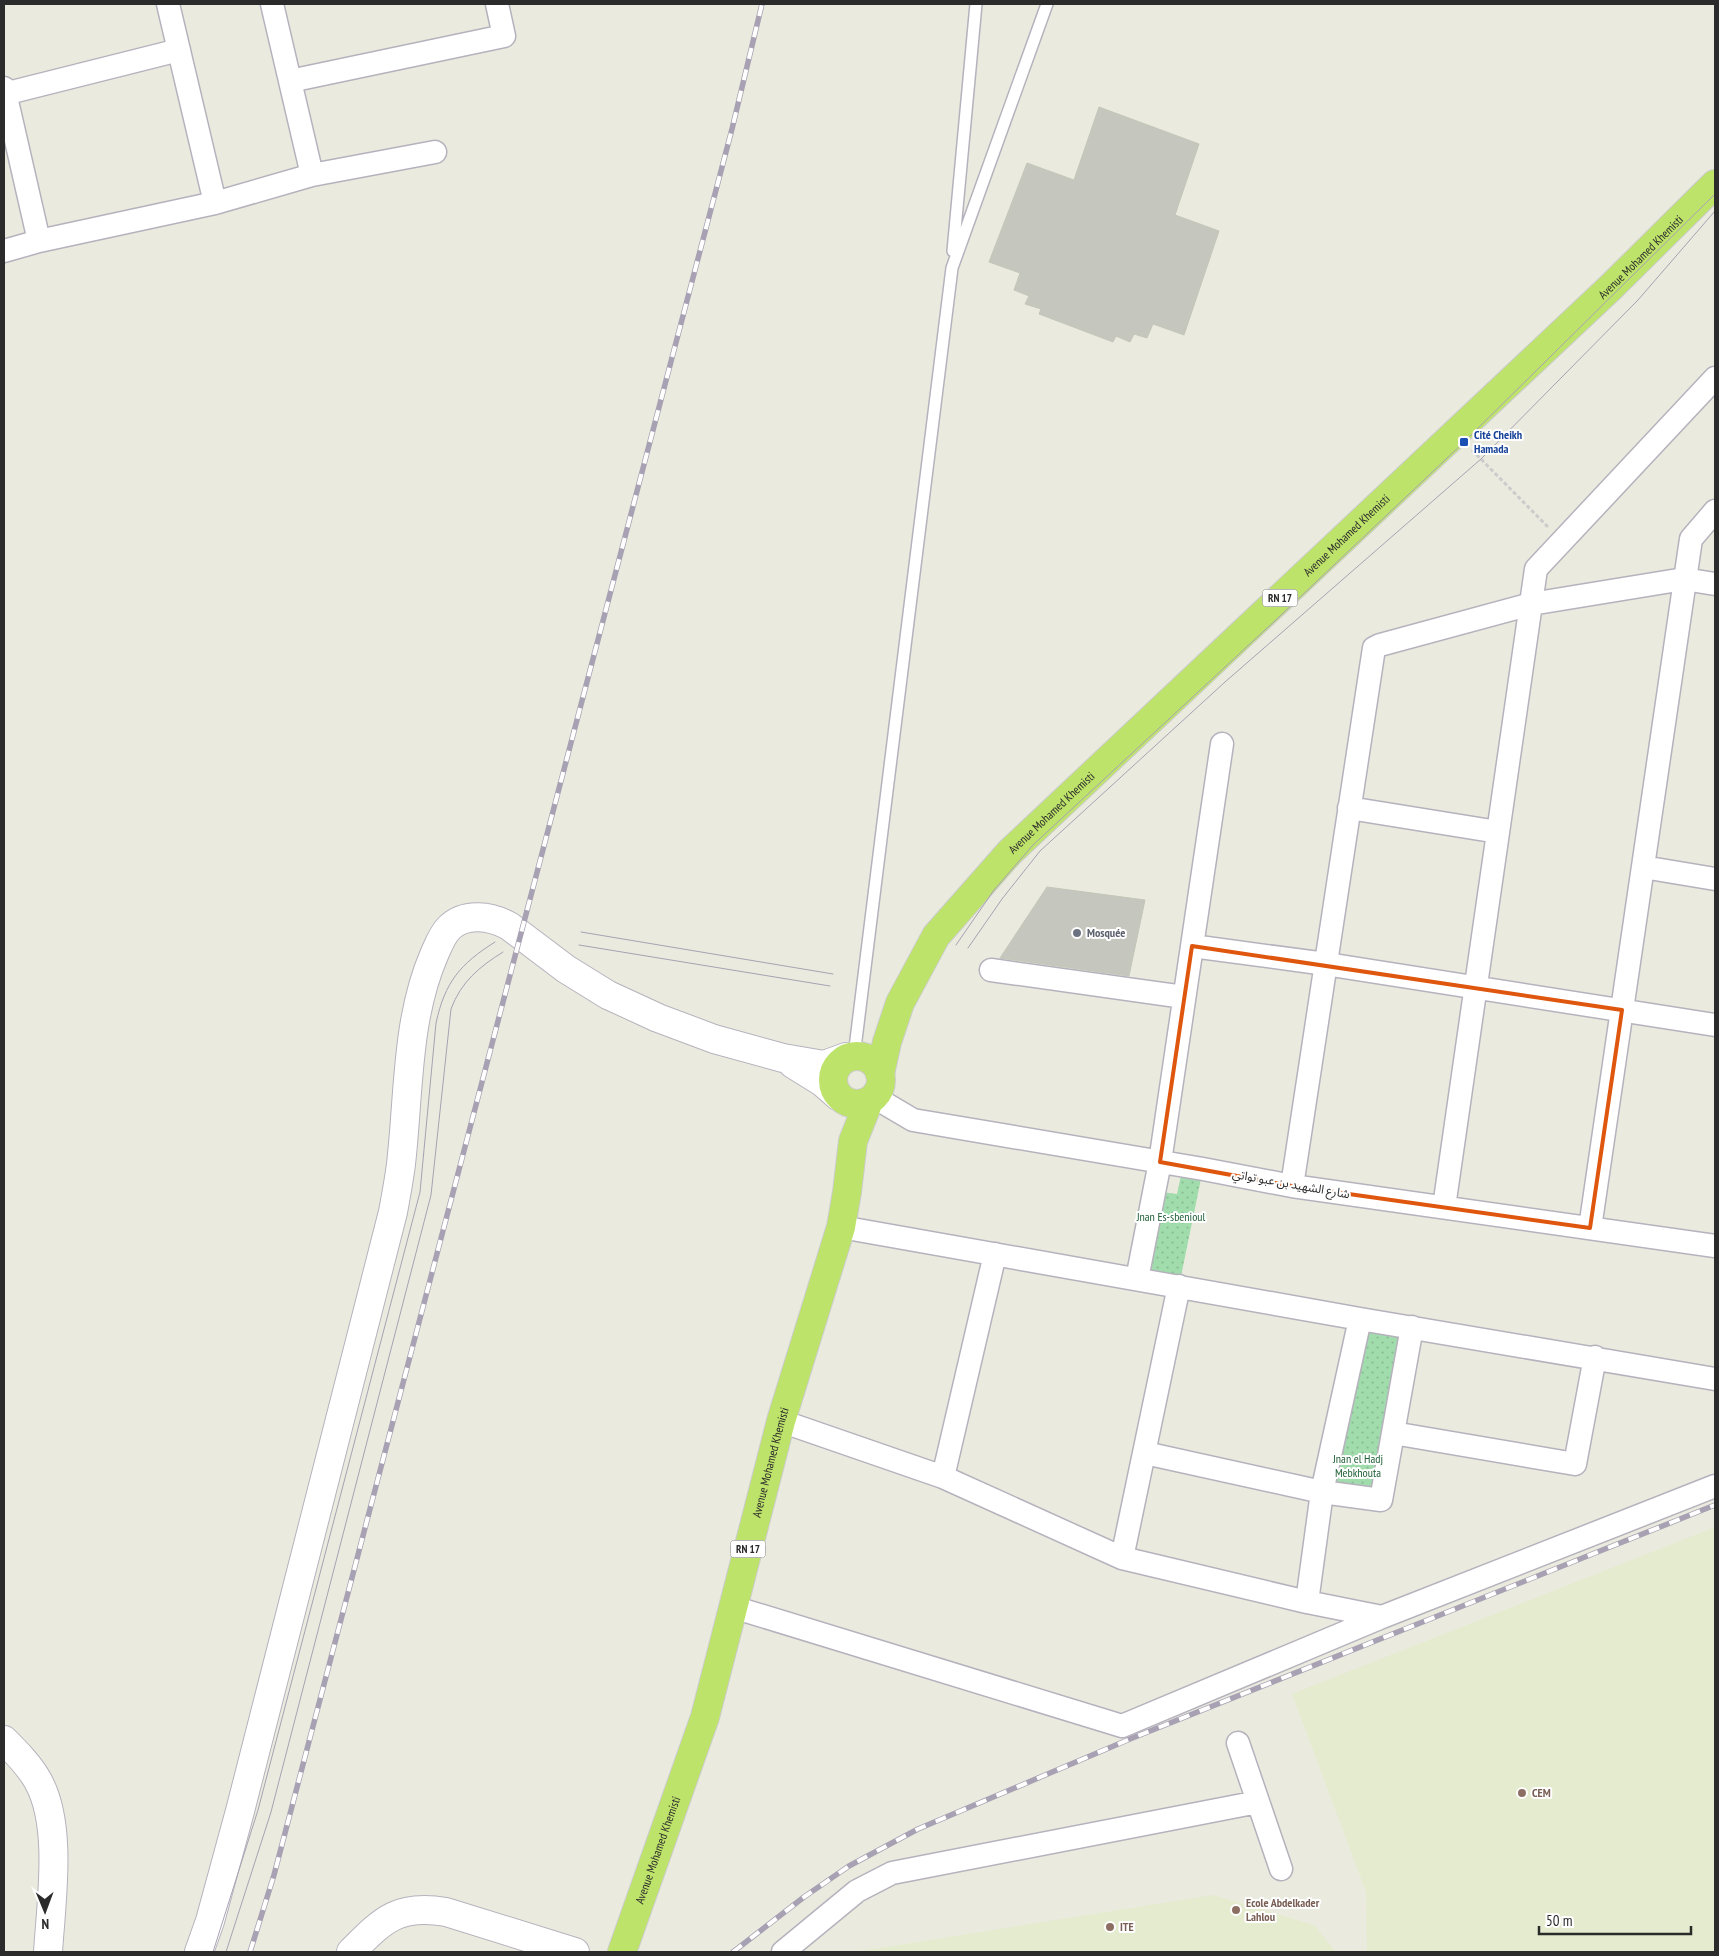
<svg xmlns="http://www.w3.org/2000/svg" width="1719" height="1956" font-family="'PT Sans Narrow','Noto Sans Arabic',sans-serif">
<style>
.education{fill:#e5ebcf}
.green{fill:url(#green-dots)}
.building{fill:#c5c7be;stroke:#c4c6b8}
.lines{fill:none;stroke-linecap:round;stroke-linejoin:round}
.lane-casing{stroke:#b6b2bd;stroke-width:14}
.street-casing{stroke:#b6b2bd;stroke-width:25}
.secondary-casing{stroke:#b6b2bd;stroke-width:30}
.primary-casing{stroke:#ccc;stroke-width:30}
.path{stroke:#ccc;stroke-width:3;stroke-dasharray:4 2.5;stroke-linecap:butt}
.lane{stroke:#fff;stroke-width:11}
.street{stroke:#fff;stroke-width:22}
.secondary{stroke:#fff;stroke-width:28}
.primary{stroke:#bee36b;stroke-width:28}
.tram{stroke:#a8a1b3;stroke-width:1}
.rail-casing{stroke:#a8a1b3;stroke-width:5.5}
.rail{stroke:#fff;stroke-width:4;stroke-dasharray:11;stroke-linecap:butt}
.marked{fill:none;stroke:#df570e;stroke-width:4;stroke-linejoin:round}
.transit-dot{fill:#1a4fb4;stroke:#fff;stroke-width:2}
.worship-dot{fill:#6b7280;stroke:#fff;stroke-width:2}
.education-dot{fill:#8d6e63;stroke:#fff;stroke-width:2}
.labels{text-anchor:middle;stroke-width:4;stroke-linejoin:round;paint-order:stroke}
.shield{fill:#fff;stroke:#6b6b6b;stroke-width:1}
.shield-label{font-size:11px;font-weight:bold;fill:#2b2b2b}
.street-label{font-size:12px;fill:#2b2b2b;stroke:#fff}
.transit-label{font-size:12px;font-weight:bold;fill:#164399;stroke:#fff;text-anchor:start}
.worship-label{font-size:12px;font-weight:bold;fill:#5b616d;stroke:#fff;text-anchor:start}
.park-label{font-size:12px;fill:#216137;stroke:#fff}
.education-label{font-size:12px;font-weight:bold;fill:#785e54;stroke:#fff;text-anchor:start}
</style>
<defs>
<pattern id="green-dots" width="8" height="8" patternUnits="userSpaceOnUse" patternTransform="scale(1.25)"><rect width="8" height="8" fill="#a0dcac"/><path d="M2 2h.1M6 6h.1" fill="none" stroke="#8abd94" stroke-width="1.8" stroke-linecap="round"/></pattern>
</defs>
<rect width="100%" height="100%" fill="#eaebde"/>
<path class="education" d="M1715 1527V1952H1367L1366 1892 1292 1694Z
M1213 1895 1314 1925 1336 1952H855Z"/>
<path class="green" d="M1183 1166 1203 1169 1179 1286 1137 1279 1154 1191 1177 1194Z
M1360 1319 1412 1327 1381 1500 1322 1492Z"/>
<path class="building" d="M1099 107 1199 144 1175 215 1219 231 1184 335 1153 324 1147 338 1134 334 1130 342 1116 336 1113 342 1039 314 1041 309 1025 304 1029 296 1014 290 1020 273 989 262 1027 163 1074 180Z
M1047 887 1145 900 1129 976 1000 958Z"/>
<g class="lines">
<defs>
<path id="lane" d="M953 251 976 4
M854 1056 952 268 1047 4"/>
<path id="street" d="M168 4 215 203
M272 4 312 175
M290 81 504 36 497 4
M4 88 39 241
M4 94 179 50
M4 251 39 241 215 203 312 175 435 152
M1349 808 1498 832
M1643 867 1715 879
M1192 946 1326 964 1715 1025
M991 970 1184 997
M874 1097 913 1120 1203 1169 1292 1186 1715 1246
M1292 1186 1374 648 1380 645 1531 604 1684 579 1715 584
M1444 1207 1536 569 1715 378
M841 1227 1360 1319 1715 1379
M1590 1228 1691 539 1715 511
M1137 1279 1160 1162 1222 744
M781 1421 943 1477 1122 1558 1307 1602 1382 1617
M1393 1433 1575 1464 1595 1357
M1145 1453 1322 1492 1381 1500 1412 1327
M943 1477 995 1254
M1122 1558 1179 1286
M1307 1602 1322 1492 1360 1319
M733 1607 1122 1726 1382 1617 1715 1486
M1238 1743 1281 1869
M783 1952 857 1891 892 1873 1258 1802"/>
<path id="secondary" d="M793 1064 822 1082 838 1096
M4 1740C16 1752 30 1766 38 1781 63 1825 51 1903 48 1952
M199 1952 210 1921 240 1811 393 1212C396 1196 399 1180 401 1164 409 1094 406 1020 434 955 438 946 442 935 449 928 465 912 491 916 509 926L566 969 608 995 658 1018 714 1039 783 1058 824 1065 846 1057
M351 1952C383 1920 397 1904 446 1912L575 1952"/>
<g id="primary">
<circle cx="857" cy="1080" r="24"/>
<path id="s1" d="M880 1074 887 1042 900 1003 936 936 1010 852 1611 287 1715 184"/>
<path id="s2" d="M622 1952 705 1717 781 1421 841 1227 847 1192 853 1141 869 1101"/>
</g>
</defs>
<use href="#lane" class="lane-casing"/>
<use href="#street" class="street-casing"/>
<use href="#secondary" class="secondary-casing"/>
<use href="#primary" class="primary-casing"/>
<path class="path" d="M1472 450 1548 527"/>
<use href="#lane" class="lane"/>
<use href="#street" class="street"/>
<use href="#secondary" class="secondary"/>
<use href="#primary" class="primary"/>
<path class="tram" d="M581 932 833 974
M579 945 830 986
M956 945 994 890 1033 845 1279 617 1464 442 1715 194
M968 948 1002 899 1040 851 1225 682 1481 459 1638 300 1715 211
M213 1952 258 1810 420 1192 436 1023C445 982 460 964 495 942
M226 1952 271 1812 431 1195 451 1009C461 982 479 967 503 952"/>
<defs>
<path id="rail" d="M250 1952 274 1875 732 129 762 4
M733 1952 804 1897 849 1866 918 1829 1130 1739 1715 1505"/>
</defs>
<use href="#rail" class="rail-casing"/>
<use href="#rail" class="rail"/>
</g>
<path class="marked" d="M1192 946 1622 1010 1590 1228 1292 1186 1160 1162Z"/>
<rect class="transit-dot" x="1459" y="437" width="10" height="10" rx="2.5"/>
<circle class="worship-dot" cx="1077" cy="933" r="5"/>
<g class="education-dot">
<circle cx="1522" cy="1793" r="5"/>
<circle cx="1236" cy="1910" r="5"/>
<circle cx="1110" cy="1927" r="5"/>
</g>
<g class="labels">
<g class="shield">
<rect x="1262.5" y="589.5" width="35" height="17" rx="4"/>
<rect x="730.5" y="1540.5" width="35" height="17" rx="4"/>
</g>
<g class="shield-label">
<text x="1280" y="602">RN 17</text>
<text x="748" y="1553">RN 17</text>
</g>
<g class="street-label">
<text dy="4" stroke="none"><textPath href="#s1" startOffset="1129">Avenue Mohamed Khemisti</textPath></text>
<text dy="4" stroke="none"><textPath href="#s1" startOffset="724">Avenue Mohamed Khemisti</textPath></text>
<text dy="4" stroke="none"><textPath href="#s1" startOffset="319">Avenue Mohamed Khemisti</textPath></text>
<text transform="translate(1291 1184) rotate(10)" y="4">شارع الشهيد بن عبو تواتي</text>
<text dy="4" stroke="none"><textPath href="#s2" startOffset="512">Avenue Mohamed Khemisti</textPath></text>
<text dy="4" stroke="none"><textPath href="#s2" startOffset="108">Avenue Mohamed Khemisti</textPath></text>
</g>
<g class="transit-label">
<text x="1474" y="439">Cité Cheikh<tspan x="1474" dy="14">Hamada</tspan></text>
</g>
<g class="worship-label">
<text x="1087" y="937">Mosquée</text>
</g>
<g class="park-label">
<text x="1171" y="1221">Jnan Es-sbenioul</text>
<text x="1358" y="1463">Jnan el Hadj<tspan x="1358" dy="14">Mebkhouta</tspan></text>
</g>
<g class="education-label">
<text x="1532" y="1797">CEM</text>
<text x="1246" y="1907">Ecole Abdelkader<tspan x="1246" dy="14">Lahlou</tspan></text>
<text x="1120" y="1931">ITE</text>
</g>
</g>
<rect width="1719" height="1956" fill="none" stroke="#2b2b2b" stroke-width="10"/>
<g transform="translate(45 1911) rotate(179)" stroke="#ffffff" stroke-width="4" paint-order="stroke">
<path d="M0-4L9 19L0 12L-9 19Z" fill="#2b2b2b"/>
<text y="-8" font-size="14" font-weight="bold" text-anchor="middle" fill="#2b2b2b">N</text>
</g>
<path d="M1539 1926v8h152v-8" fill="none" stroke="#2b2b2b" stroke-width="2.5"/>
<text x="1546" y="1926" font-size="15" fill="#2b2b2b" stroke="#ffffff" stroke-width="4" paint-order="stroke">50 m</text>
</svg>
